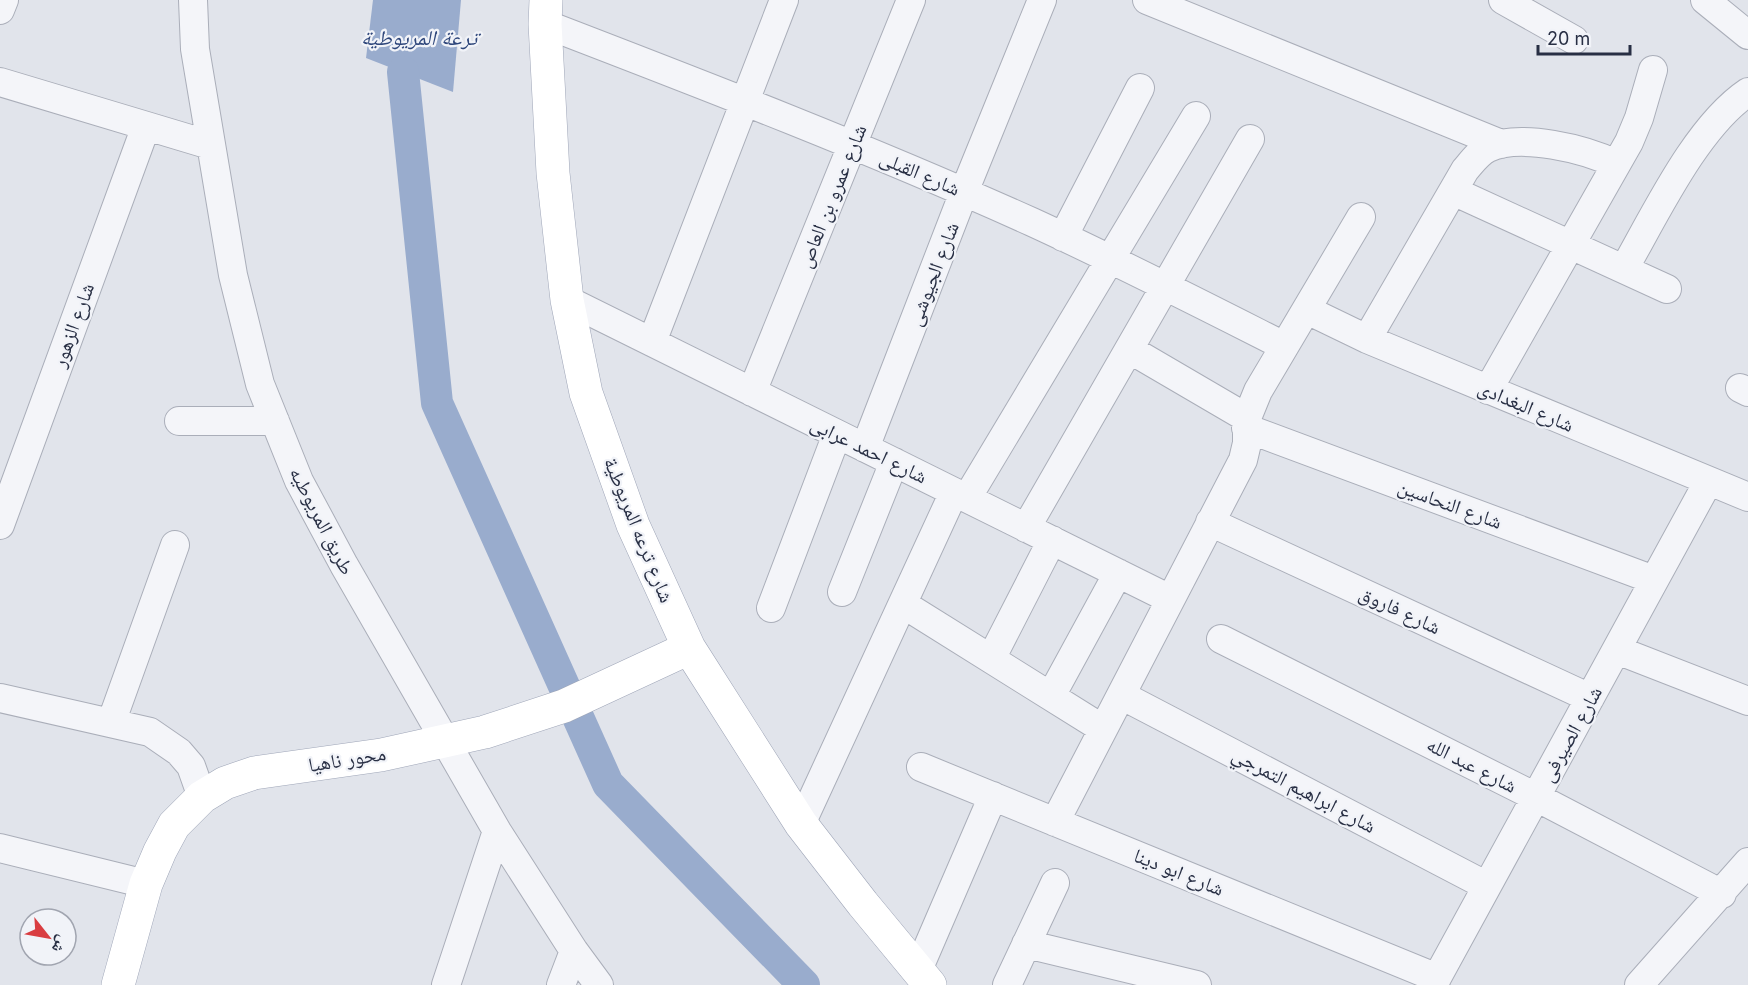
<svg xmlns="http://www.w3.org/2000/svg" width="1748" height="985" font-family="Inter,'Noto Naskh Arabic',sans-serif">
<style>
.water{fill:#99accd}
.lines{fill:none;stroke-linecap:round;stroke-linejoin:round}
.canal{stroke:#99accd;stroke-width:32}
.minor-casing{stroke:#aaaeb9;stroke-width:30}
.major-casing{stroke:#9fa6b8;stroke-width:34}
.minor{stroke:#f4f5f9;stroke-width:28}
.major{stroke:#fff;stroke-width:33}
.labels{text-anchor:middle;stroke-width:4.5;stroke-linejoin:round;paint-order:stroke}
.street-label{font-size:20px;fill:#282f44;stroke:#f1f3f8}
.water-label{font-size:21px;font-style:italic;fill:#2f477b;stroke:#f1f3f8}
</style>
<rect width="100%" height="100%" fill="#e1e4eb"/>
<path class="water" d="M373 0H461L453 92 366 58Z"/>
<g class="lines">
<path class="canal" d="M403 72 437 403 608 784 804 985"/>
<defs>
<path id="minor" d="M193 0 195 49 233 275 260 384 299 481 344 565 497 831 574 951 599 985
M1147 0 1501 144
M1503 0 1574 40
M1705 0 1748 35
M0 10 4 0
M545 24C709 87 872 150 1032 222 1117 261 1201 304 1284 346
M0 82 210 145
M1453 191 1667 289
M1063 237 1140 88
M1624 269C1655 215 1696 127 1748 92
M567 300 1170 599
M1307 310 1367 339 1748 497
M1367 339 1465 170C1472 162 1478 153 1488 148 1521 133 1585 149 1616 164
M652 342 784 0
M1129 349 1247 418
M1740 388 1748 392
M1488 390 1629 142 1639 118 1653 70
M752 392 911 0
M179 421H275
M1246 428 1654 580
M865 448 964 192 1042 0
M967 498 1196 116
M1210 522 1590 698
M0 525 146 126
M1026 528 1250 139
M842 592 894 462
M903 604 1103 729
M771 608 837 434
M1221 639 1536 797 1722 894
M1617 650 1748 701
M991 659 1052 540
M1121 695 1487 886
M1051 696 1118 573
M0 698 150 732 179 752 191 766 202 797
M111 723 175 545
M921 767 1437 978
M1055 822 1243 460 1247 443V418L1258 391 1361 217
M801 824 954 492
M0 848 146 884
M1026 944 1197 985
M918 970 993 796
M446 985 497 831
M561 985 574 951
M1007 985 1055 883
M1433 985 1708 482
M1639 985 1748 862"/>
<path id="major" d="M546 0 545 24 553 173 567 300 586 393 633 525 689 648 801 824 863 904 930 985
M118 985 146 884 160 851 174 825 202 797 225 783 254 773 381 755 485 732 564 706 689 648"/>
</defs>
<use href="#minor" class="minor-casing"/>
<use href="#major" class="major-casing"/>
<use href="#minor" class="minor"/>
<use href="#major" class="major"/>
</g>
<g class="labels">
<g class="street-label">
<text transform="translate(920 173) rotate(23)" y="7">شارع القبلى</text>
<text transform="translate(832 196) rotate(-68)" y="7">شارع عمرو بن العاص</text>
<text transform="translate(933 274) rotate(-69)" y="7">شارع الجيوشى</text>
<text transform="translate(73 325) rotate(-70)" y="7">شارع الزهور</text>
<text transform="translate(1526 406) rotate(23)" y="7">شارع البغدادى</text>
<text transform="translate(869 450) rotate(26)" y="7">شارع احمد عرابى</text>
<text transform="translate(1450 504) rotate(20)" y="7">شارع النحاسين</text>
<text transform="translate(322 521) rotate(63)" y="7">طريق المريوطيه</text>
<text transform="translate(639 530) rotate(68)" y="7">شارع ترعه المريوطية</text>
<text transform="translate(1400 610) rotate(25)" y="7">شارع فاروق</text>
<text transform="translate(1571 734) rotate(-61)" y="7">شارع الصيرفى</text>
<text transform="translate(347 759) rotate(-9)" y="7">محور ناهيا</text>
<text transform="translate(1472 765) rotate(27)" y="7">شارع عبد الله</text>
<text transform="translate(1304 790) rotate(28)" y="7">شارع ابراهيم التمرجي</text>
<text transform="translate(1179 872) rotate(22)" y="7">شارع ابو دينا</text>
</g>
<g class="water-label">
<text x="419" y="45">ترعة المريوطية</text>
</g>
</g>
<g transform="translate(48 937) rotate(121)"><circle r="28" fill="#f1f3f8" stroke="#a1a5b0" stroke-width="1.5"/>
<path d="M0-4.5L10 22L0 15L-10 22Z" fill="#d93d41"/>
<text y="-9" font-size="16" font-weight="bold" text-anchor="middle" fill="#282f44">ش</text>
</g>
<path d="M1538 45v9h92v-9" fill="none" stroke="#282f44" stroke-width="3"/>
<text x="1547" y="45" font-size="18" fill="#282f44" stroke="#f1f3f8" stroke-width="4.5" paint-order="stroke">20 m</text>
</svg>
